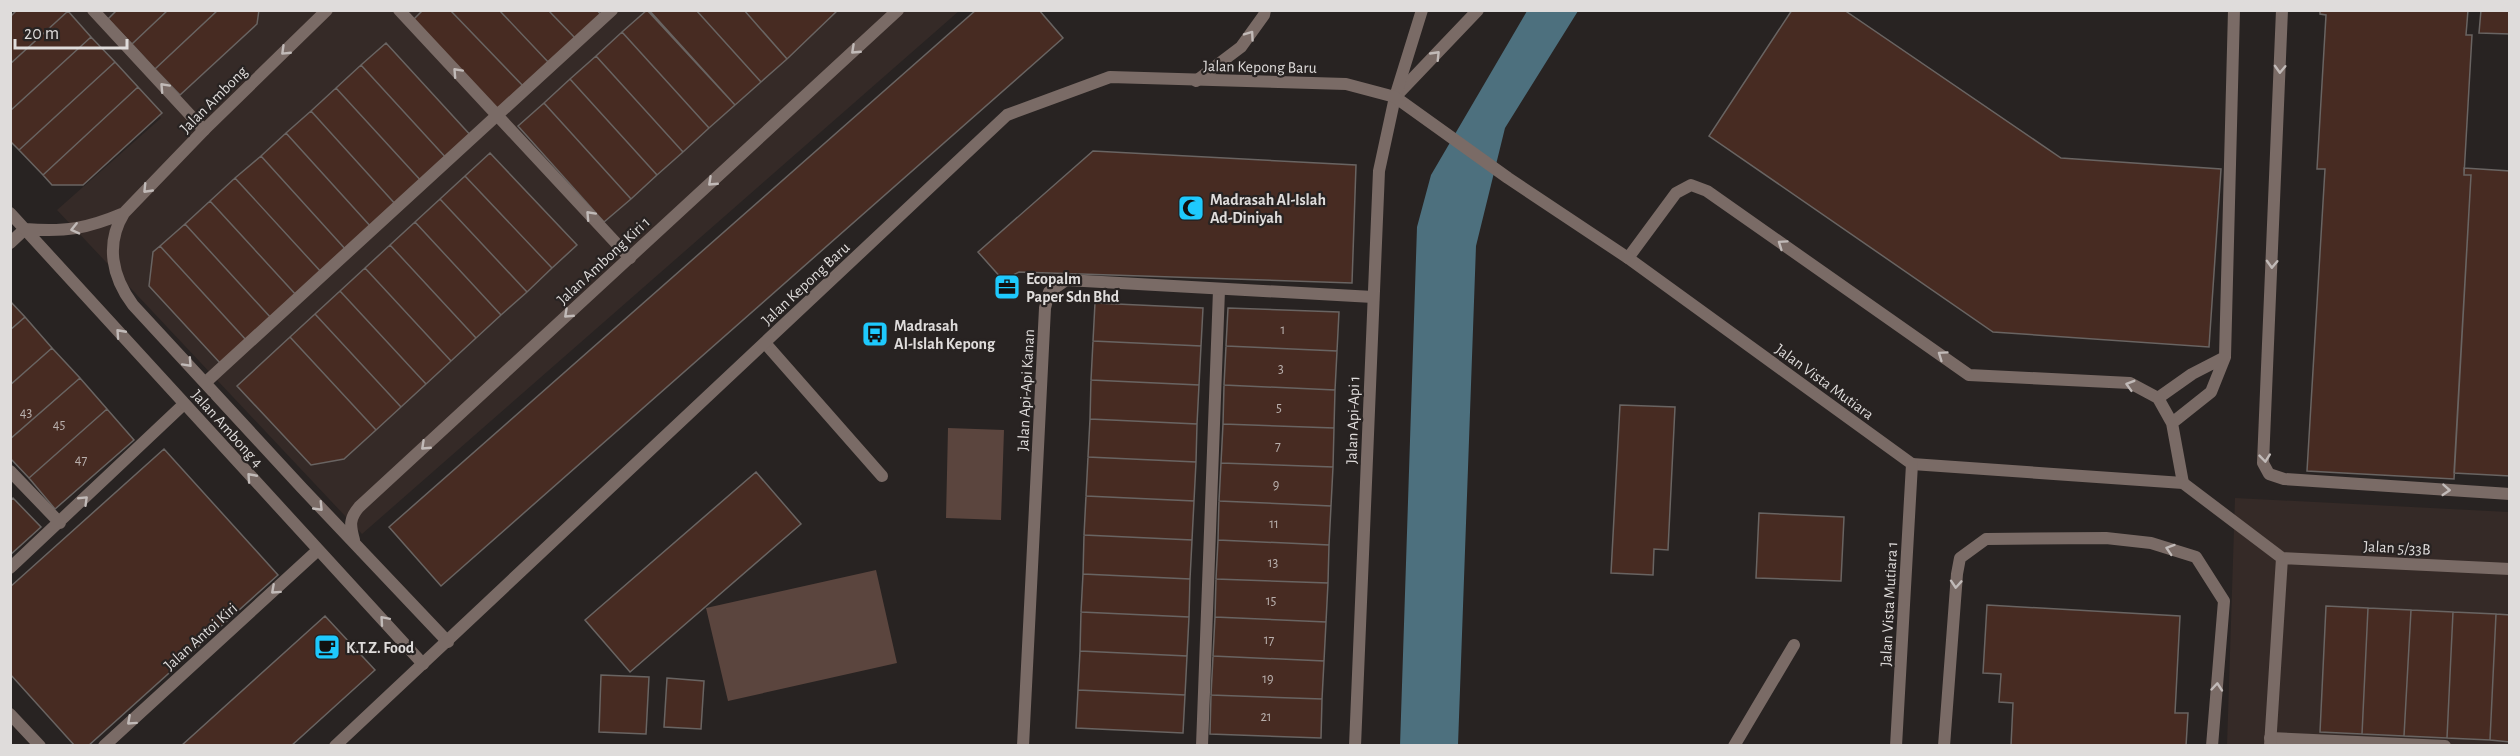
<svg xmlns="http://www.w3.org/2000/svg" width="2520" height="756" font-family="'Alegreya Sans',sans-serif">
<style>
.built{fill:#352a27}
.green{fill:#5b453e}
.water{fill:#4d707e}
.building{fill:#472b22;stroke:#696462;stroke-width:1.5}
.lines{fill:none;stroke-linecap:round;stroke-linejoin:round}
.service{stroke:#7a6b66;stroke-width:12}
.minor{stroke:#7a6b66;stroke-width:12}
.tertiary{stroke:#7a6b66;stroke-width:12}
.oneway{stroke:#c1bab8}
.labels{text-anchor:middle;stroke-width:4.5;stroke-linejoin:round;paint-order:stroke}
.number-label{font-size:14px;fill:#b9b0ad}
.street-label{font-size:16px;fill:#dfdcdb;stroke:#282322}
.poi-label{font-size:16px;font-weight:bold;fill:#dfdcdb;stroke:#282322;text-anchor:start}
</style>
<rect width="100%" height="100%" fill="#282322"/>
<path class="built" d="M68 11H959L362 534 57 210 161 118Z
M2235 498 2509 512V745L2227 746Z"/>
<path class="green" d="M948 428 1004 430 1001 520 946 518Z
M876 570 897 663 728 701 706 608Z"/>
<path class="water" d="M1527 11H1578L1505 128 1476 246 1458 745 1400 746 1417 227 1431 175Z"/>
<path class="building" d="M17 10 68 11 10 64V17Z
M117 10H168L132 44 108 19Z
M168 10H218L155 69 132 44Z
M218 10H259L257 24 180 95 155 69Z
M423 10H450L525 88 499 112 412 21Z
M450 10H499L550 64 525 88Z
M499 10H548L576 39 550 64Z
M548 10H597L602 16 576 39Z
M647 10 735 105 709 128 622 32Z
M649 10H696L761 82 735 105Z
M696 10H744L787 59 761 82Z
M744 10H838L787 59Z
M976 10H1039L1063 38 441 586 389 527Z
M1792 10H1844L2061 158 2221 169 2209 347 1993 332 1709 136Z
M2320 10H2468L2466 35H2472L2464 175H2471L2454 479 2307 471 2325 169H2317L2326 15 2320 14Z
M2481 10H2510V34L2479 33Z
M68 11 91 37 10 111V64Z
M622 32 709 128 683 152 596 56Z
M91 37 115 62 19 150 10 141V111Z
M386 43 473 138 448 160 361 65Z
M596 56 683 152 657 175 570 79Z
M115 62 138 87 43 175 19 150Z
M361 65 448 160 423 183 336 88Z
M570 79 657 175 631 199 544 103Z
M138 87 162 113 83 185H52L43 175Z
M336 88 423 183 397 206 311 111Z
M544 103 631 199 604 222 518 126Z
M311 111 397 206 372 228 286 133Z
M286 133 372 228 347 251 261 156Z
M1093 151 1356 165 1352 283 1019 272 1003 280 978 252Z
M490 153 577 245 552 268 465 176Z
M261 156 347 251 322 273 235 178Z
M2464 168 2510 171V476L2454 473 2471 175H2464Z
M465 176 552 268 527 292 440 199Z
M235 178 322 273 297 296 210 201Z
M440 199 527 292 501 315 415 222Z
M210 201 297 296 272 319 185 224Z
M415 222 501 315 476 338 390 245Z
M185 224 272 319 247 341 160 246Z
M390 245 476 338 451 361 365 268Z
M160 246 247 341 221 364 149 286 153 252Z
M365 268 451 361 426 384 340 291Z
M340 291 426 384 401 407 315 314Z
M10 301 25 317 10 330Z
M1095 303 1203 308 1201 346 1093 341Z
M1228 308 1339 312 1337 351 1226 346Z
M315 314 401 407 376 430 290 337Z
M25 317 52 348 10 385V330Z
M290 337 376 430 344 459 311 465 237 386Z
M1093 341 1201 346 1199 385 1091 380Z
M1226 346 1337 351 1335 390 1224 385Z
M52 348 80 378 10 439V385Z
M80 378 107 409 29 478 10 458V439Z
M1091 380 1199 385 1197 424 1090 419Z
M1224 385 1335 390 1334 428 1223 424Z
M1620 405 1675 407 1668 550 1654 549 1653 575 1611 573Z
M107 409 134 440 55 509 29 478Z
M1090 419 1197 424 1196 462 1088 457Z
M1223 424 1334 428 1333 467 1221 463Z
M164 449 278 575 88 746H75L10 674V587Z
M1088 457 1196 462 1194 501 1086 496Z
M1221 463 1333 467 1331 506 1219 501Z
M756 472 801 524 630 672 585 620Z
M1086 496 1194 501 1192 540 1084 535Z
M13 498 41 527 10 555V501Z
M1219 501 1331 506 1329 545 1218 540Z
M1759 513 1844 517 1841 581 1756 578Z
M1084 535 1192 540 1190 579 1083 574Z
M1218 540 1329 545 1328 583 1216 579Z
M1083 574 1190 579 1189 617 1081 612Z
M1216 579 1328 583 1326 622 1215 617Z
M1987 605 2180 616 2175 713H2188L2186 746H2011L2013 703 1999 702 2001 674 1983 673Z
M2326 606 2368 608 2362 734 2320 732Z
M2368 608 2411 610 2404 736 2362 734Z
M2411 610 2453 612 2447 738 2404 736Z
M1081 612 1189 617 1187 656 1080 651Z
M2453 612 2496 614 2490 740 2447 738Z
M2496 614 2510 615V742L2490 740Z
M325 616 375 670 291 746H181Z
M1215 617 1326 622 1324 661 1213 656Z
M1080 651 1187 656 1185 695 1078 690Z
M1213 656 1324 661 1322 699 1211 695Z
M601 675 649 677 646 734 599 732Z
M667 678 704 681 701 729 664 727Z
M1078 690 1185 695 1183 733 1076 728Z
M1211 695 1322 699 1321 738 1210 734Z"/>
<g class="lines">
<path class="service" d="M93 10 204 130
M399 10 630 258
M2282 10 2263 463 2269 474 2284 479 2510 494
M1395 97 1478 10
M10 243 25 229
M1628 258 1676 193 1691 185 1707 191 1969 375 2130 383 2158 398 2172 423 2183 483
M765 343 882 476
M206 382 612 10
M2158 398 2192 374 2225 357
M2172 423 2211 392 2225 357 2234 10
M10 471 60 523
M10 568 184 404
M2270 738 2445 746
M1202 746 1219 290
M1734 746 1794 645
M1944 746 1957 574 1960 558 1986 539 2106 538 2151 543 2196 557 2224 601 2212 746"/>
<path class="minor" d="M327 10 204 130 124 213C105 244 112 277 133 305L302 488 448 642
M1196 81 1241 47 1264 15 1265 10
M10 213 423 664
M25 229C66 232 86 229 124 213
M1912 464 2183 483 2282 558
M354 540C350 525 349 519 359 507L898 10
M2282 558 2510 569
M10 714 40 746
M104 746 318 550
M1023 746 1045 308 1049 292 1066 280 1373 297
M1355 746 1379 171 1395 97 1422 10
M2270 746 2282 558"/>
<path class="tertiary" d="M335 746 1007 115 1110 77 1346 84 1395 97 1508 178 1628 258 1912 464 1896 746"/>
</g>
<defs><path id="oneway-chevron" d="M-2-3.5L2.5 0L-2 3.5" fill="none" stroke-width="1.6" stroke-linecap="round" stroke-linejoin="round" transform="scale(1.5)"/></defs>
<g class="oneway">
<use href="#oneway-chevron" transform="translate(1250 35) rotate(-55)"/>
<use href="#oneway-chevron" transform="translate(855 50) rotate(137)"/>
<use href="#oneway-chevron" transform="translate(285 51) rotate(136)"/>
<use href="#oneway-chevron" transform="translate(1436 55) rotate(-46)"/>
<use href="#oneway-chevron" transform="translate(2280 69) rotate(92)"/>
<use href="#oneway-chevron" transform="translate(457 72) rotate(-133)"/>
<use href="#oneway-chevron" transform="translate(164 87) rotate(-133)"/>
<use href="#oneway-chevron" transform="translate(712 182) rotate(137)"/>
<use href="#oneway-chevron" transform="translate(147 189) rotate(134)"/>
<use href="#oneway-chevron" transform="translate(590 215) rotate(-133)"/>
<use href="#oneway-chevron" transform="translate(75 229) rotate(167)"/>
<use href="#oneway-chevron" transform="translate(1782 244) rotate(-145)"/>
<use href="#oneway-chevron" transform="translate(2272 264) rotate(92)"/>
<use href="#oneway-chevron" transform="translate(568 314) rotate(137)"/>
<use href="#oneway-chevron" transform="translate(120 333) rotate(-132)"/>
<use href="#oneway-chevron" transform="translate(1942 355) rotate(-145)"/>
<use href="#oneway-chevron" transform="translate(188 363) rotate(47)"/>
<use href="#oneway-chevron" transform="translate(2130 385) rotate(-164)"/>
<use href="#oneway-chevron" transform="translate(425 446) rotate(137)"/>
<use href="#oneway-chevron" transform="translate(2265 458) rotate(84)"/>
<use href="#oneway-chevron" transform="translate(251 477) rotate(-132)"/>
<use href="#oneway-chevron" transform="translate(2446 490) rotate(4)"/>
<use href="#oneway-chevron" transform="translate(84 500) rotate(-44)"/>
<use href="#oneway-chevron" transform="translate(319 507) rotate(46)"/>
<use href="#oneway-chevron" transform="translate(2170 549) rotate(-162)"/>
<use href="#oneway-chevron" transform="translate(1956 584) rotate(94)"/>
<use href="#oneway-chevron" transform="translate(275 590) rotate(138)"/>
<use href="#oneway-chevron" transform="translate(384 620) rotate(-131)"/>
<use href="#oneway-chevron" transform="translate(2217 687) rotate(-85)"/>
<use href="#oneway-chevron" transform="translate(131 721) rotate(138)"/>
</g>
<defs>
<symbol id="mosque-square" viewBox="-11 -11 22 22"><rect x="-9" y="-9" width="18" height="18" rx="4" fill="#1ec9fd" stroke="#282322"/><path d="M3.5-4.9A6 6 0 1 0 3.5 4.9A5 5 0 1 1 3.5-4.9Z" fill="#111"/></symbol>
<symbol id="office-square" viewBox="-11 -11 22 22"><rect x="-9" y="-9" width="18" height="18" rx="4" fill="#1ec9fd" stroke="#282322"/><path d="M-6-3h4V-5.5h4V-3h4V5H-6ZM-1-4.5V-3h2v-1.5ZM-6 0V1H6V0Z" fill="#111"/></symbol>
<symbol id="bus-square" viewBox="-11 -11 22 22"><rect x="-9" y="-9" width="18" height="18" rx="4" fill="#1ec9fd" stroke="#282322"/><path d="M-5-6H5V4H4V6H2V4H-2V6H-4V4H-5ZM-3.5-4V0h7V-4ZM-3.5 1.2v1.5H-2V1.2ZM2 1.2v1.5H3.5V1.2Z" fill="#111"/></symbol>
<symbol id="cafe-square" viewBox="-11 -11 22 22"><rect x="-9" y="-9" width="18" height="18" rx="4" fill="#1ec9fd" stroke="#282322"/><path d="M-5.5-4.5H6V0H3Q3 3.5 0 3.5H-2.5Q-5.5 3.5-5.5 0ZM3-3.2v2h1.7v-2ZM-6 4.5H4V6H-6Z" fill="#111"/></symbol>
</defs>
<g fill-rule="evenodd">
<use href="#mosque-square" x="1176" y="193" width="30" height="30"/>
<use href="#office-square" x="992" y="272" width="30" height="30"/>
<use href="#bus-square" x="860" y="319" width="30" height="30"/>
<use href="#cafe-square" x="312" y="632" width="30" height="30"/>
</g>
<g class="labels">
<g class="number-label">
<text x="1283" y="334">1</text>
<text x="1281" y="373">3</text>
<text x="1279" y="412">5</text>
<text x="26" y="417">43</text>
<text x="59" y="429">45</text>
<text x="1278" y="450">7</text>
<text x="81" y="464">47</text>
<text x="1276" y="489">9</text>
<text x="1274" y="528">11</text>
<text x="1273" y="567">13</text>
<text x="1271" y="605">15</text>
<text x="1269" y="644">17</text>
<text x="1268" y="683">19</text>
<text x="1266" y="721">21</text>
</g>
<g class="street-label">
<text transform="translate(1260 66) rotate(1)" y="6">Jalan Kepong Baru</text>
<text transform="translate(213 99) rotate(-45)" y="6">Jalan Ambong</text>
<text transform="translate(603 260) rotate(-43)" y="6">Jalan Ambong Kiri 1</text>
<text transform="translate(805 283) rotate(-43)" y="6">Jalan Kepong Baru</text>
<text transform="translate(1825 381) rotate(36)" y="6">Jalan Vista Mutiara</text>
<text transform="translate(1025 390) rotate(-87)" y="6">Jalan Api-Api Kanan</text>
<text transform="translate(1352 420) rotate(-88)" y="6">Jalan Api-Api 1</text>
<text transform="translate(228 428) rotate(48)" y="6">Jalan Ambong 4</text>
<text transform="translate(2397 547) rotate(3)" y="6">Jalan 5/33B</text>
<text transform="translate(1888 604) rotate(-87)" y="6">Jalan Vista Mutiara 1</text>
<text transform="translate(200 636) rotate(-42)" y="6">Jalan Antoi Kiri</text>
</g>
<g class="poi-label">
<text x="1210" y="205">Madrasah Al-Islah<tspan x="1210" dy="18">Ad-Diniyah</tspan></text>
<text x="1026" y="284">Ecopalm<tspan x="1026" dy="18">Paper Sdn Bhd</tspan></text>
<text x="894" y="331">Madrasah<tspan x="894" dy="18">Al-Islah Kepong</tspan></text>
<text x="346" y="653">K.T.Z. Food</text>
</g>
</g>
<rect width="2520" height="756" fill="none" stroke="#dfdcdb" stroke-width="24"/>
<path d="M15 39v9h112v-9" fill="none" stroke="#dfdcdb" stroke-width="3"/>
<text x="24" y="39" font-size="18" fill="#dfdcdb" stroke="#282322" stroke-width="4.5" paint-order="stroke">20 m</text>
</svg>
